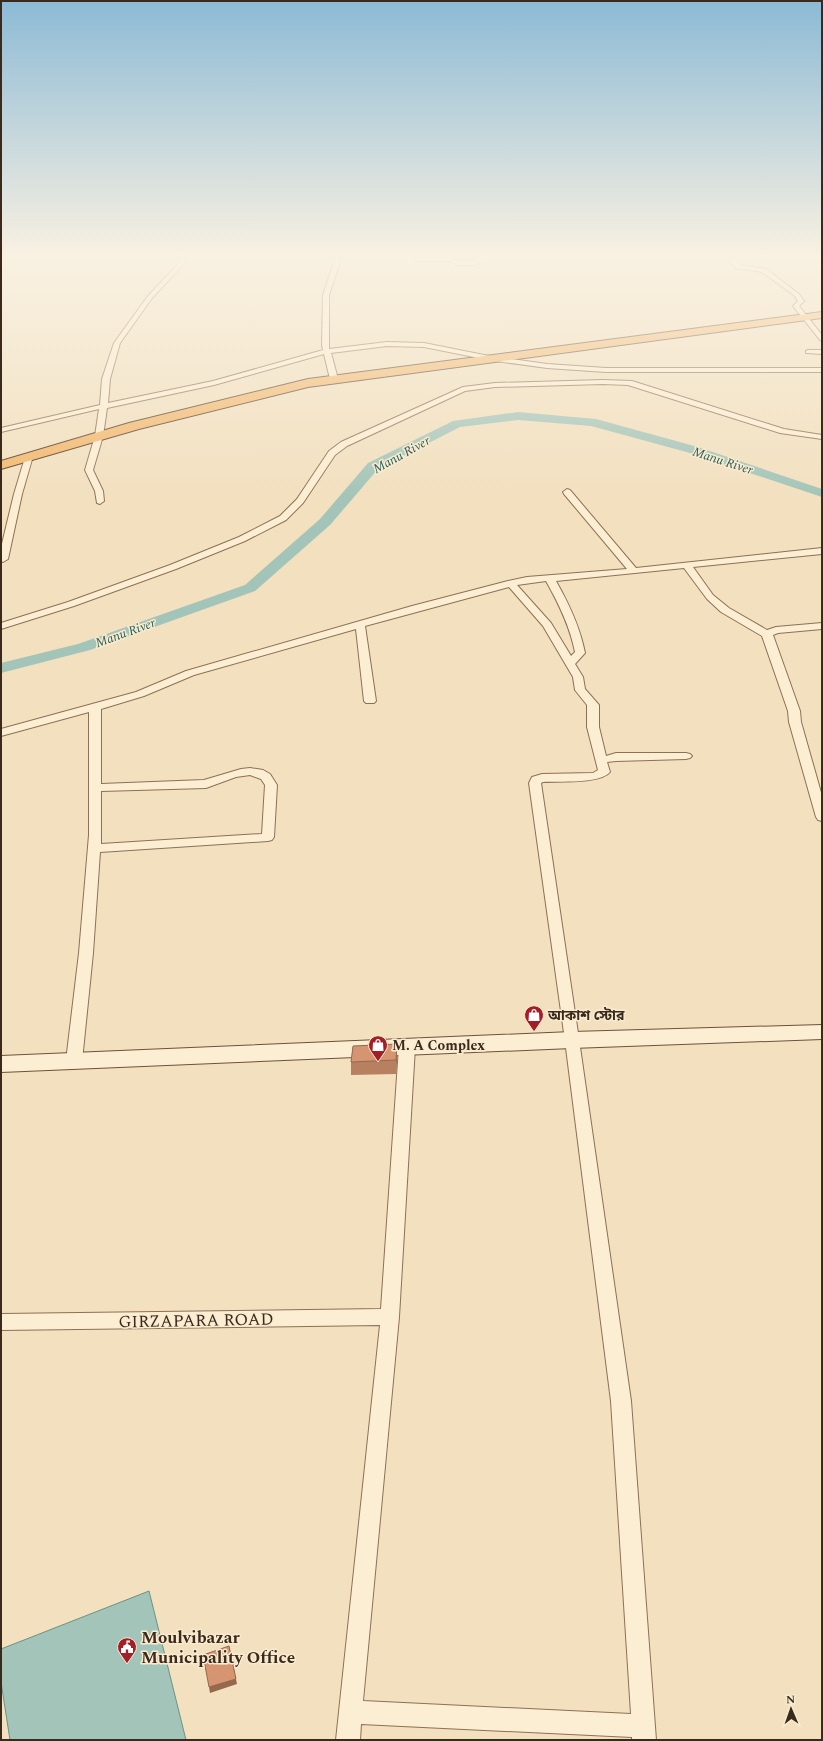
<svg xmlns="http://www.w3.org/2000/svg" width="823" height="1741" font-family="Spectral,'Noto Sans Bengali',serif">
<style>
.water{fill:#a3c4b8;stroke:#699386}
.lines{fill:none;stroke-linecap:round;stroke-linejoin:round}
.river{fill:#a3c4b8;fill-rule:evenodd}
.minor-casing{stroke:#8d7055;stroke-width:2}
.secondary-casing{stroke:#6f5139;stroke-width:2}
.trunk-casing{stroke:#5a3e2a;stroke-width:2}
.minor{fill:#fceed3;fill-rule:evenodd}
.secondary{fill:#fceed3;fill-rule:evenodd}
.trunk{fill:#f2b76d;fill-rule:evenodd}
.wall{fill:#b78061}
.shaded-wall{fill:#95684f}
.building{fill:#d59571;stroke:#95684f}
.labels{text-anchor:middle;stroke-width:3;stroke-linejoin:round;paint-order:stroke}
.far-water-label{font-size:13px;font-style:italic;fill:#295d56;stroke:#f9ebd0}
.poi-label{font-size:14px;font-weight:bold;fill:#3b291c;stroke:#f9ebd0;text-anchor:start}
.near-street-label{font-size:17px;fill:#3b291c;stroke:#f9ebd0}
.near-poi-label{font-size:17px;font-weight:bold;fill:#3b291c;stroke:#f9ebd0;text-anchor:start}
</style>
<rect width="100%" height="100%" fill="#f2e0bf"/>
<path class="water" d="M149 1591 186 1740H10L1 1682V1649Z"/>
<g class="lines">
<path class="river" d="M518 412 596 419 698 447 822 489V497L690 453 591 426 518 420 460 427 378 469 330 525 255 591 90 650 1 673V663L78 644 245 585 320 519 368 463 453 421Z"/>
<defs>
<path id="minor" d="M176 256H182L186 262 152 298 120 343 110 379 108 403 213 381 323 350 322 345 323 295 336 256H342L329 295V349L387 342 424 343 489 356 547 364 606 368H822V372H606L547 368 489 360 424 347 387 346 331 353 338 379 334 381 330 379 324 354 214 385 107 408 103 436 93 470 103 491 104 501 100 504 97 503 95 491 85 470 95 436 99 409 1 432V428L100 405 102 379 114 343 148 296 180 262Z
M411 256 453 257 459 261H474L475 256H481V262L475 265H457L451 261H416Z
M726 256H732L740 265 766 269 799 294 804 301 799 306 822 335V341L820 340 793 306 798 301 795 296 762 272 736 268Z
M808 350H822V354L806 353V351Z
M603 380 632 381 784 429 822 435V439L780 433 628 385 603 384 495 387 465 391 347 446 335 455 303 503 286 520 245 541 176 569 74 606 1 629V623L68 602 170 565 239 537 280 516 297 499 329 451 341 442 463 387 495 383Z
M26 454H32L33 456 22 494 8 559 3 562 1 561V548L14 494Z
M567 489 570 490 636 568 822 548V554L693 567 713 595 729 608 767 630 776 627 822 623V629L778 633 773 635 800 711 801 722 822 796V821L818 820 816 817 789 722 788 711 762 636 721 612 707 599 684 568 556 581C569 604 580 627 585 653L575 664 583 677 585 689 599 705V727L606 756 616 753H686L690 754 692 756 690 758 686 759 616 761 607 762 610 772C601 784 558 781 543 782L541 783 579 1040 631 1401 656 1740H632V1737L361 1724 360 1740H336L380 1325 1 1330V1314L381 1309 399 1047 402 1043 407 1042 412 1043 415 1047 399 1317 363 1701 631 1714 611 1401 565 1040 529 783 532 777 542 774 593 773 598 770 587 727V705L575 690 573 677 543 626 509 587 365 626 376 701 374 703H366L364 701 356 629 194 675 144 696 101 709V784L204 780 241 769 250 768 263 770 270 774 277 785 274 837 272 840 268 841 100 852 93 953 82 1061 79 1065 74 1067 69 1065 66 1061 79 953 89 835V712L1 736V729L136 692 186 671 412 606 508 581 527 577 627 569 564 494 563 492ZM546 581C559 604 570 627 575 652L571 656 551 623 517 585ZM250 775 261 779 265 785 262 834 101 844V791L206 788 236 777Z"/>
<path id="secondary" d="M822 1025V1039L572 1048 1 1072V1056L572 1032Z"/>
<path id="trunk" d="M822 312V318L308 387 139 429 1 469V461L129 423 308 379Z"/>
</defs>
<use href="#minor" class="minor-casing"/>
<use href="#secondary" class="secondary-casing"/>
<use href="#trunk" class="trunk-casing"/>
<use href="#minor" class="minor"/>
<use href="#secondary" class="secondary"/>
<use href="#trunk" class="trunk"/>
</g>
<path class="wall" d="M397 1057 396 1074 351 1075V1062Z"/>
<path class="shaded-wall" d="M397 1044V1057L396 1074V1060Z
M229 1646 237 1684 210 1693 209 1687Z"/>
<path class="building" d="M397 1044 396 1060 351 1062 353 1046Z
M229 1646 236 1679 209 1687 203 1655Z"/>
<linearGradient id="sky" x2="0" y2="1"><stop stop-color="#8cbad5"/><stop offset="0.51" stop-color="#f9f1e2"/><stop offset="1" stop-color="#f9f1e2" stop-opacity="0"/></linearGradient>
<rect width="823" height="500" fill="url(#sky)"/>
<defs>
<symbol id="shop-pin" viewBox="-11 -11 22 30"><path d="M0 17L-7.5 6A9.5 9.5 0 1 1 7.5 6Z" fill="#a31f27" stroke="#f9ebd0"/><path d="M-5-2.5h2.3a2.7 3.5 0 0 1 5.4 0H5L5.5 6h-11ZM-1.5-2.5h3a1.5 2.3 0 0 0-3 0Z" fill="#fff"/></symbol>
<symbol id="civic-pin" viewBox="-11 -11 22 30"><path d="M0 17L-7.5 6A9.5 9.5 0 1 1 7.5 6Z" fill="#a31f27" stroke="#f9ebd0"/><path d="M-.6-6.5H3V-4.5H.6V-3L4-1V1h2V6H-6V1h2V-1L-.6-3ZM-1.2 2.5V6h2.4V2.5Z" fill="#fff"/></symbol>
</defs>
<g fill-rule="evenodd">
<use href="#shop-pin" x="523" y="1004" width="22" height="30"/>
<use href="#shop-pin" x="367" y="1034" width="22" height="30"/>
<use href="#civic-pin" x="116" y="1636" width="22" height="30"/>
</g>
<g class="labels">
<g class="far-water-label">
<text transform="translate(401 454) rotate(-29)" y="5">Manu River</text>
<text transform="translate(723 460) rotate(18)" y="5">Manu River</text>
<text transform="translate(125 632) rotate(-20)" y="5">Manu River</text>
</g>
<g class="poi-label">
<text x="548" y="1020">আকাশ স্টোর</text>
<text x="392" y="1050">M. A Complex</text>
</g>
<g class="near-street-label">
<text transform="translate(196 1320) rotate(-1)" y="6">GIRZAPARA ROAD</text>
</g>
<g class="near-poi-label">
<text x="141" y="1643">Moulvibazar<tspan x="141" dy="20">Municipality Office</tspan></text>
</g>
</g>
<rect width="823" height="1741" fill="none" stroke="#3b291c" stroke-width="4"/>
<g transform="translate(791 1709) rotate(358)" stroke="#f9ebd0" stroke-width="3" paint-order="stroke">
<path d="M0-3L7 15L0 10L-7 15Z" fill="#3b291c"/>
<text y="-6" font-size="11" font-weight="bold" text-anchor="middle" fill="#3b291c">N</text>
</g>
</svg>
